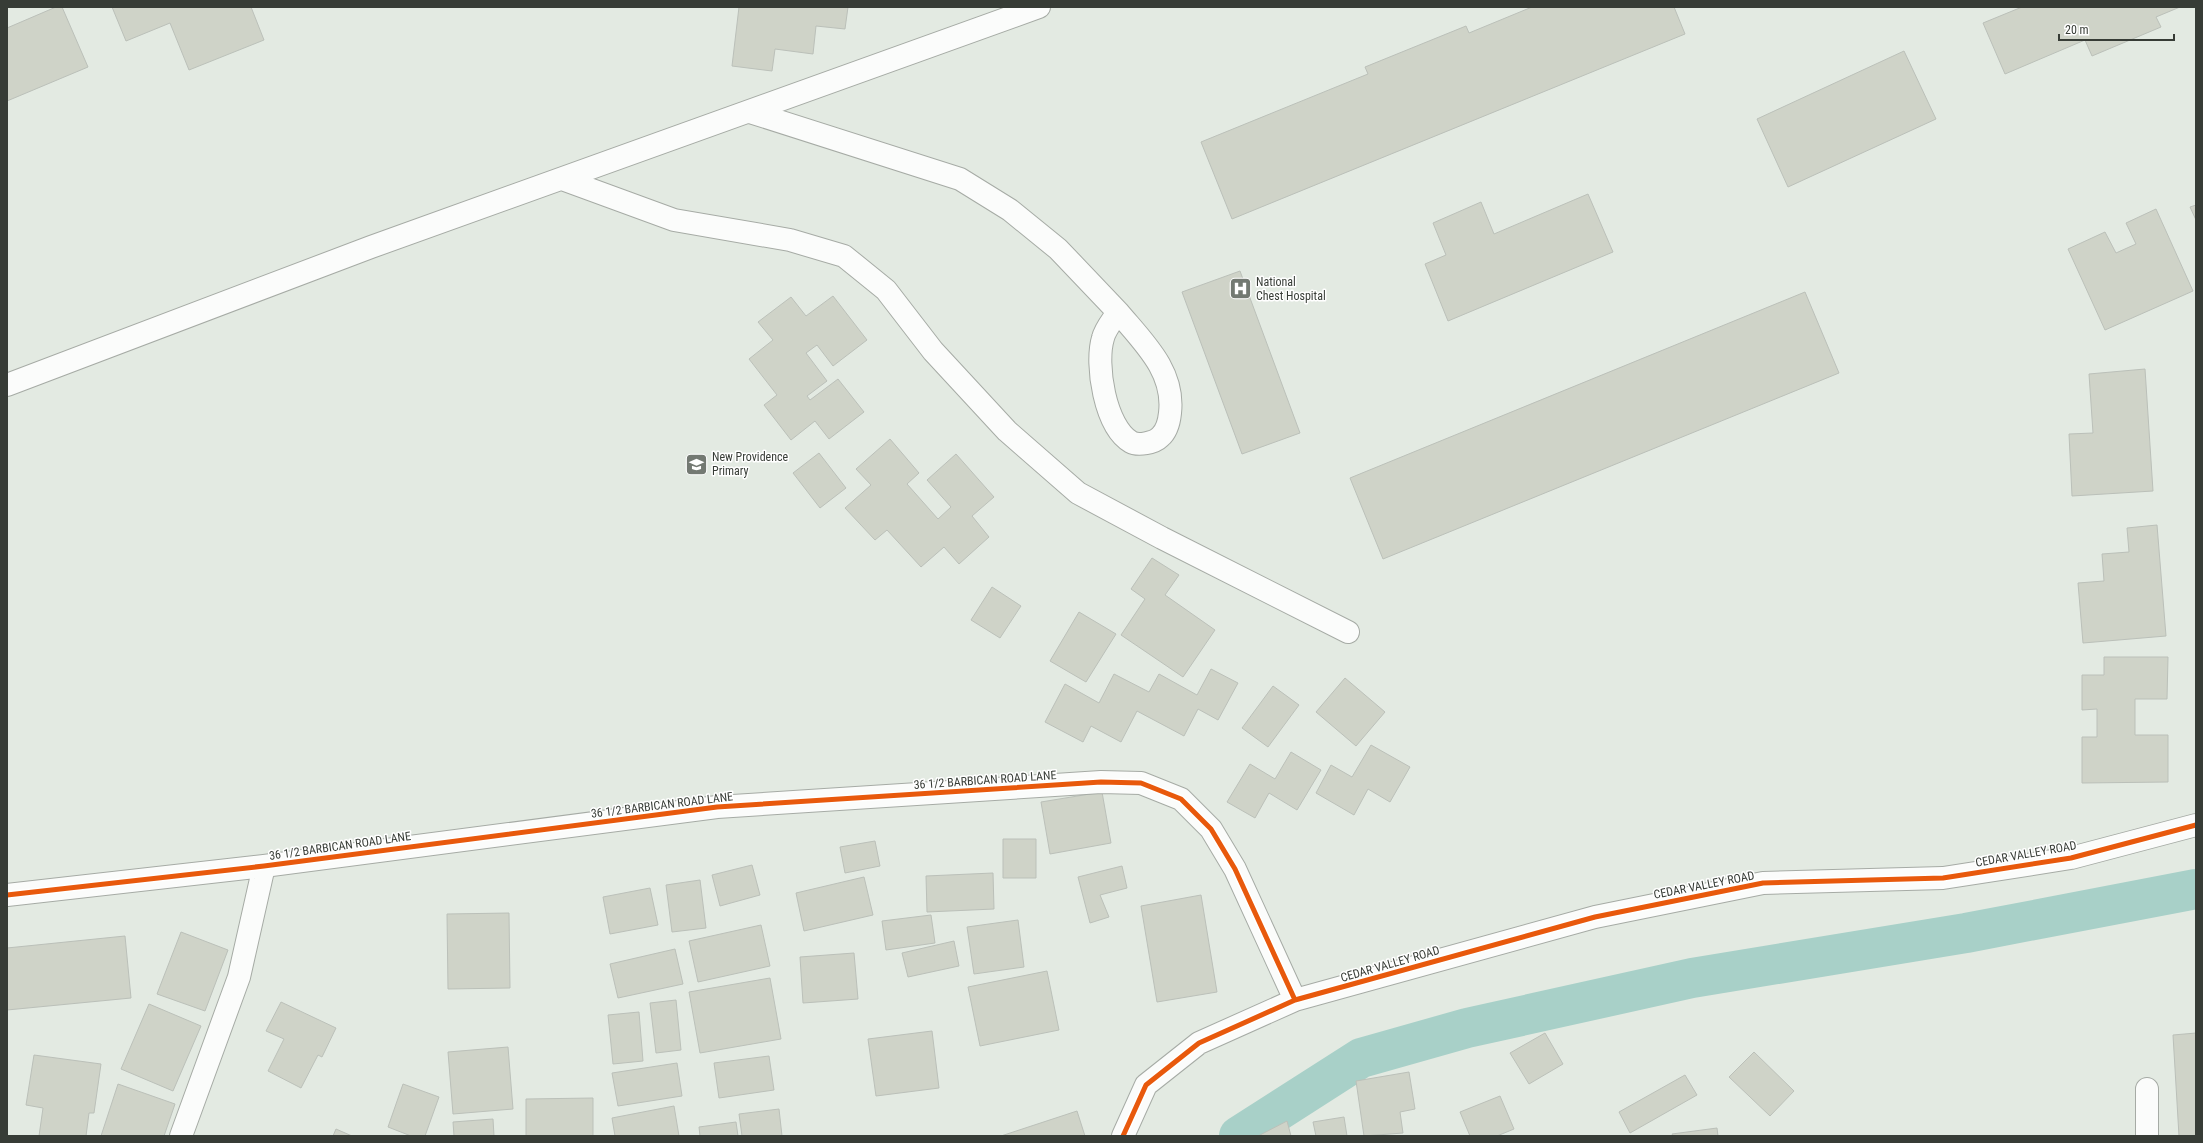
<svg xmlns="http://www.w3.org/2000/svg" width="2203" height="1143" font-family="'Roboto Condensed',sans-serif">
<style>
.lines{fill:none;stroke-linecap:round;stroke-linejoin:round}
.canal{stroke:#a8d0c8;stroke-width:40}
.building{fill:#cfd3c8;stroke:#bbc0b9}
.minor-casing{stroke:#a6aba5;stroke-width:24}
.minor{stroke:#fbfcfb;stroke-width:22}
.cycleway-casing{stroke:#fff;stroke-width:8}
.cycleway{stroke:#e8590c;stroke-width:5}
.labels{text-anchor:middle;stroke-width:3;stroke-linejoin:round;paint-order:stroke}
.poi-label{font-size:12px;fill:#373c36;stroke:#fff;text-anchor:start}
.street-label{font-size:12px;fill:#373c36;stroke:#fff}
</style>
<rect width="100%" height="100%" fill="#e3eae2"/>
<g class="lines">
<path class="canal" d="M1239 1136 1361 1058 1467 1028 1692 978 1966 933 2196 889"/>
</g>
<path class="building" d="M56 7H62L88 67 7 101V28Z
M112 7H251L264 40 189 70 170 23 126 41Z
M739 7H848L845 29 816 26 813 54 775 49 772 71 732 66Z
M1532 7H1674L1685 34 1232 219 1201 142 1368 74 1365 67 1466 26 1469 33Z
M2022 7H2180L2156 17 2161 27 2092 56 2085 40 2005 74 1983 23Z
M1904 51 1936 119 1788 187 1757 119Z
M1588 194 1613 252 1448 321 1425 264 1446 255 1433 223 1481 202 1494 234Z
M2196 205V220L2190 207Z
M2156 209 2193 291 2105 330 2068 249 2105 232 2116 253 2136 244 2126 223Z
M1240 271 1300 433 1242 454 1182 292Z
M1805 292 1839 373 1383 559 1350 478Z
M833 296 867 340 833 366 817 345 806 353 827 381 807 396 810 400 838 379 864 412 829 439 815 421 791 440 764 405 777 395 749 359 773 340 758 322 791 297 806 316Z
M2145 369 2153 491 2072 496 2069 434 2093 433 2089 374Z
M890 439 919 473 907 484 938 519 951 507 927 480 956 454 994 497 972 516 989 537 959 564 944 547 921 567 887 530 875 540 845 508 871 485 856 469Z
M819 453 846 488 820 508 793 473Z
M2157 525 2166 636 2083 643 2078 583 2104 581 2102 554 2129 552 2127 528Z
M1152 558 1179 575 1165 595 1215 630 1183 677 1121 635 1145 599 1131 589Z
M992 587 1021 606 1000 638 971 620Z
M1079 612 1116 634 1086 682 1050 661Z
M2104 657H2168L2167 699H2135V735H2168V782L2082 783V737H2097V709L2082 710V675H2104Z
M1211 669 1238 683 1218 720 1198 709 1184 736 1137 711 1121 742 1091 726 1083 742 1045 722 1065 684 1099 703 1114 674 1149 692 1159 674 1197 695Z
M1345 678 1385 712 1356 746 1316 712Z
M1273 686 1299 705 1268 747 1242 728Z
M1371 745 1410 767 1390 802 1368 789 1354 815 1316 793 1331 765 1352 777Z
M1291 752 1321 770 1297 810 1269 793 1255 818 1227 802 1250 764 1275 779Z
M1102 792 1111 843 1050 854 1041 802Z
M1003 839H1036V878H1003Z
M875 841 880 866 845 873 840 847Z
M752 865 760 895 720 906 712 875Z
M1122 866 1127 888 1100 895 1109 917 1090 923 1078 877Z
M993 873 994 909 927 912 926 876Z
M864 877 873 915 804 931 796 893Z
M700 880 706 928 672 932 666 885Z
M650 888 658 925 610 934 603 897Z
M1201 895 1217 992 1157 1002 1141 906Z
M509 913 510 988 448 989 447 914Z
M931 915 935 943 886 950 882 921Z
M1018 920 1024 967 974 974 967 927Z
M761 925 770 966 698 982 689 941Z
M181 932 228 950 205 1011 157 994Z
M125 936 131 998 7 1010V948Z
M954 941 959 966 908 977 902 953Z
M675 949 683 984 618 998 610 964Z
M854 953 858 999 803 1003 800 957Z
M1047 971 1059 1030 980 1046 968 987Z
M770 978 781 1039 700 1053 689 992Z
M676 1000 681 1050 656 1053 650 1003Z
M281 1002 336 1028 322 1057 318 1055 301 1088 268 1071 284 1039 266 1031Z
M149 1004 201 1026 173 1091 121 1069Z
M639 1012 643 1061 613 1064 608 1015Z
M932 1031 939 1088 876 1096 868 1039Z
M1545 1033 1563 1064 1529 1084 1510 1053Z
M2196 1033V1136H2179L2173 1035Z
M508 1047 513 1109 453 1114 448 1052Z
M1754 1052 1794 1091 1770 1116 1729 1077Z
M34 1055 101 1064 94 1113H89L86 1136H39L43 1108 26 1105Z
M769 1056 774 1090 719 1098 714 1063Z
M677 1063 682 1096 618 1106 612 1073Z
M1409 1072 1415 1109 1400 1112 1403 1133 1364 1136 1356 1081Z
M1685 1075 1697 1095 1630 1133 1619 1112Z
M118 1084 175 1104 164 1136H101Z
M403 1084 439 1097 425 1136H411L388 1127Z
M1500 1096 1514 1129 1497 1136H1470L1460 1112Z
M593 1098V1136H526V1099Z
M674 1106 679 1136H615L612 1118Z
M779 1109 782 1136H742L739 1114Z
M1077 1111 1085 1136H1001Z
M1344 1117 1347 1136H1316L1313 1122Z
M493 1119 494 1136H454L453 1122Z
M1287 1121 1291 1136H1258Z
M736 1122 738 1136H700L699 1127Z
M1717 1128 1718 1136H1673L1672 1134Z
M336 1129 352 1136H333Z"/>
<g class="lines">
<defs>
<path id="minor" d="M750 112 960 179 1010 210 1058 249 1118 312
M562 179 674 220 790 240 844 256 886 290 933 351 1007 431 1078 493 1162 538 1348 632
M1118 312C1143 342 1175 371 1170 413 1169 423 1167 431 1160 437 1154 443 1138 446 1131 442 1105 427 1095 364 1103 338 1105 329 1113 320 1118 312Z
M7 385 371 247 1039 7
M7 895 264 866 717 807 1101 782 1141 783 1181 799 1211 829 1235 869 1295 1000
M2147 1089V1136
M181 1136 239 977 264 866
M1123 1136 1146 1085 1199 1043 1295 1000 1595 917 1763 883 1943 878 2071 858 2196 825"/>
</defs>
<use href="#minor" class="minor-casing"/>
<use href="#minor" class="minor"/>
<defs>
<path id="cycleway" d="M7 895 264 866 717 807 1101 782 1141 783 1181 799 1211 829 1235 869 1295 1000
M1123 1136 1146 1085 1199 1043 1295 1000 1595 917 1763 883 1943 878 2071 858 2196 825"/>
</defs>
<use href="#cycleway" class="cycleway-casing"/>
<use href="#cycleway" class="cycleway"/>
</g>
<defs>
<symbol id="hospital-square" viewBox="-11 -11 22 22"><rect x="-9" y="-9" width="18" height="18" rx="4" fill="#737972" stroke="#fff"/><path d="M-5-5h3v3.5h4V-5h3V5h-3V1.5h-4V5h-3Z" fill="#fff"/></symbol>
<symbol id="school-square" viewBox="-11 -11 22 22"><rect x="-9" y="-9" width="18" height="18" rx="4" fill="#737972" stroke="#fff"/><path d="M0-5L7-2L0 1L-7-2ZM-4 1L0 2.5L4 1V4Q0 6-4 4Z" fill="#fff"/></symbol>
</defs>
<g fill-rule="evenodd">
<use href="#hospital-square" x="1228" y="276" width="25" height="25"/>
<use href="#school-square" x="684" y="452" width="25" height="25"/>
</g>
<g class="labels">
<g class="poi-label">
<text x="1256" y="286">National<tspan x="1256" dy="14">Chest Hospital</tspan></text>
<text x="712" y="461">New Providence<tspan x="712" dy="14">Primary</tspan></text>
</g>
<g class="street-label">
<text transform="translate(985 780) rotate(-4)" y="4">36 1/2 BARBICAN ROAD LANE</text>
<text transform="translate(662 805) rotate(-7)" y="4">36 1/2 BARBICAN ROAD LANE</text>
<text transform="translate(340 846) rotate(-8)" y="4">36 1/2 BARBICAN ROAD LANE</text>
<text transform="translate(2026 854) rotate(-10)" y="4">CEDAR VALLEY ROAD</text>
<text transform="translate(1704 885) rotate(-11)" y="4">CEDAR VALLEY ROAD</text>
<text transform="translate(1390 964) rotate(-16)" y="4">CEDAR VALLEY ROAD</text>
</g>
</g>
<rect width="2203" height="1143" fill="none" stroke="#373c36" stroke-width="16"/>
<path d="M2059 34v6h115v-6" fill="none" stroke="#373c36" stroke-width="2"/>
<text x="2065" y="34" font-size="12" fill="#373c36" stroke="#ffffff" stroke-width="3" paint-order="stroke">20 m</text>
</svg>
